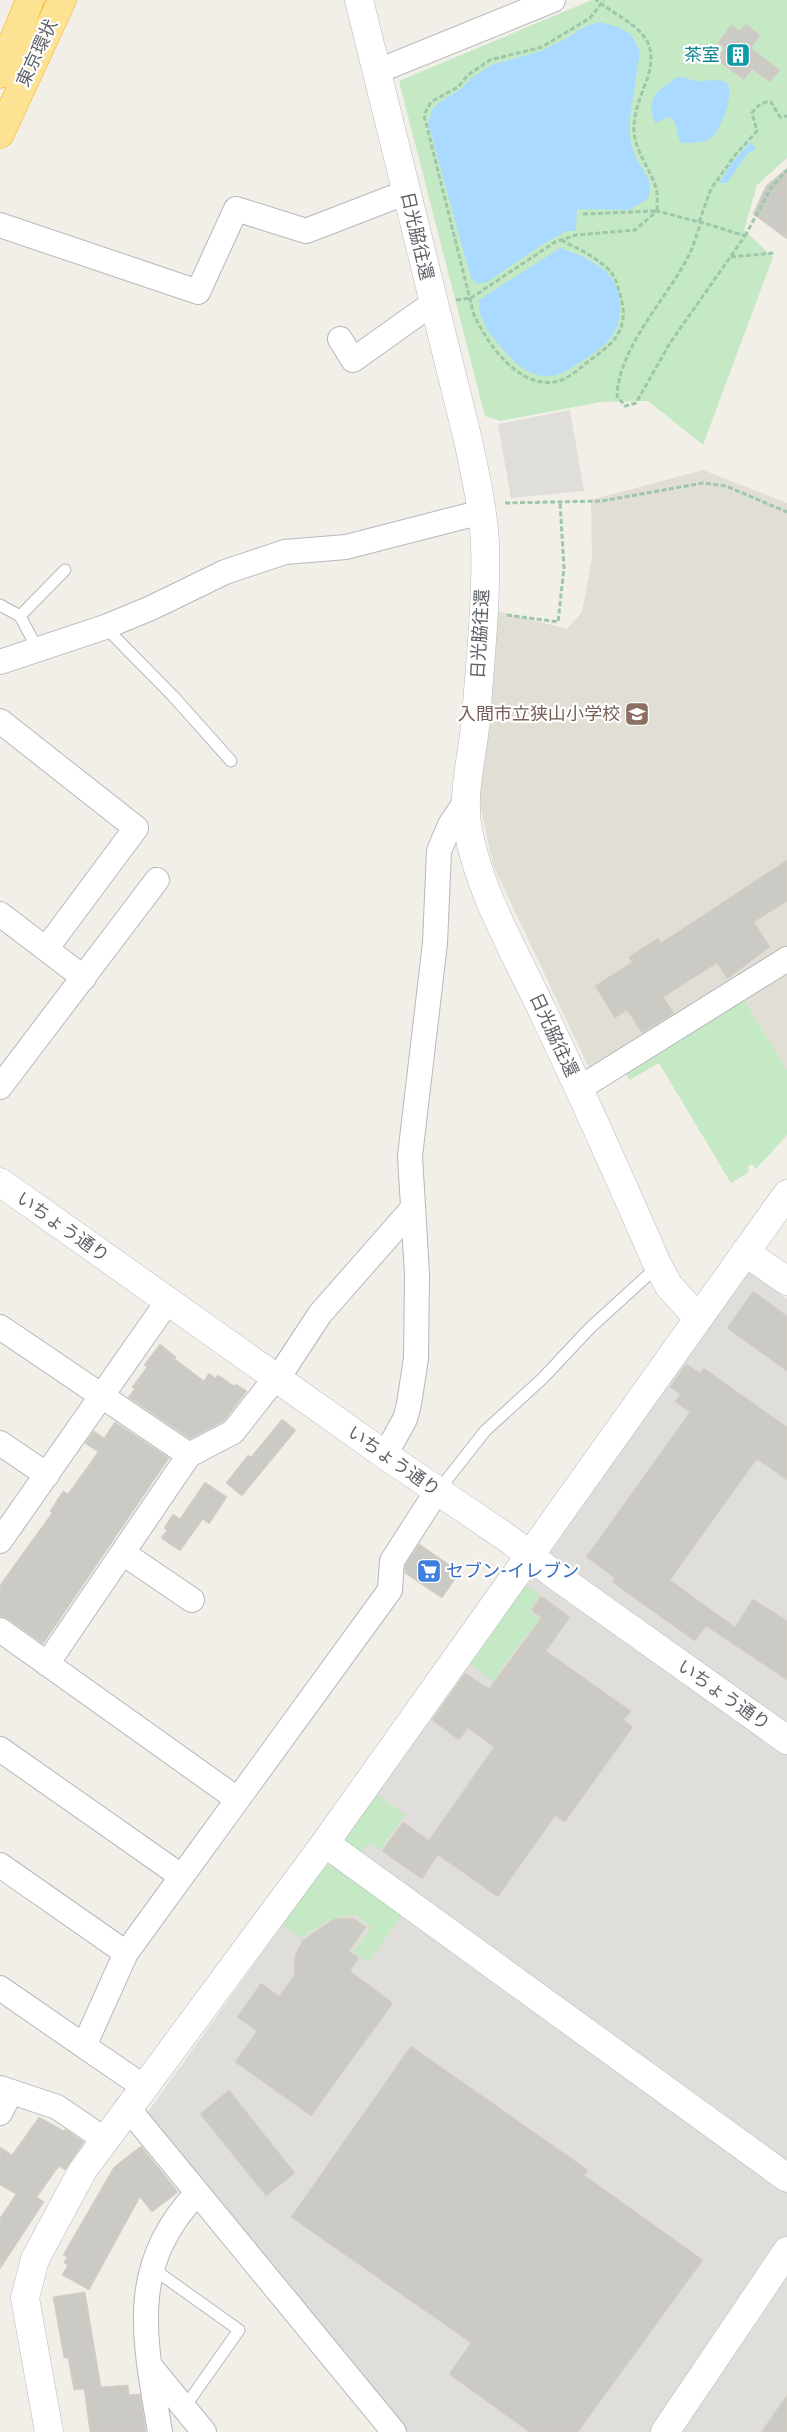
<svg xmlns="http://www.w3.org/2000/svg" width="787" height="2432" font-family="Overpass,'Noto Sans JP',sans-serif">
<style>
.industrial{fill:#e0deda}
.education{fill:#e1ded6}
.green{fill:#c5e8c5}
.water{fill:#aadaff}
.building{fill:#cccac5;stroke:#d6d1c6}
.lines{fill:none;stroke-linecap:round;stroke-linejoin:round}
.lane-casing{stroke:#b5b8bc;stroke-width:13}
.street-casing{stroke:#b5b8bc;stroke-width:26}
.secondary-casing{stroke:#b6babf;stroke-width:29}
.highway-casing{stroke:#f9ab00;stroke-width:29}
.path{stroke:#9cc7a9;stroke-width:3;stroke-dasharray:5 2.5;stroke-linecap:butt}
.lane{stroke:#fff;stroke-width:11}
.street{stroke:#fff;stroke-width:24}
.secondary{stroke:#fff;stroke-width:28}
.highway{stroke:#fde293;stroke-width:28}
.labels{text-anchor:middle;stroke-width:4.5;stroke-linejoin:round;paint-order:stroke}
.street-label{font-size:18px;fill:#5f6368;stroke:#fff}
.culture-label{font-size:18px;fill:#0d838f;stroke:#fff;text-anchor:end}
.education-label{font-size:18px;fill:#785e54;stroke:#fff;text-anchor:end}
.shop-label{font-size:18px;fill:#366cbe;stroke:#fff;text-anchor:start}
</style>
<rect width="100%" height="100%" fill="#f1efe8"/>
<path class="industrial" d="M570 410 584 491 511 498 498 424Z
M745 1269 787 1299V2432H403L145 2116 556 1544Z"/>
<path class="education" d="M703 470 787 503V954L592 1074 493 865 479 799 498 611 567 629 582 612 592 558 591 500Z
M787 971V1070L744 1000Z"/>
<path class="green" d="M592 0H787V158L757 185 744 230 773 257 703 445 648 401 601 402 500 421 485 416 399 81Z
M744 1000 787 1070V1135L756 1169 752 1164 748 1166 749 1172 731 1183 659 1063 630 1080 625 1073Z
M524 1584 540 1596 529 1611 547 1624 536 1638 528 1633 498 1673 527 1694 521 1702 466 1661Z
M375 1793 405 1815 380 1850 369 1843 358 1857 346 1848 343 1837Z
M332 1865 402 1915 368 1963 353 1952 372 1927 355 1915C329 1918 323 1922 302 1938L280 1923 320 1868Z"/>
<path class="water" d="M599 22 615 26 631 34 640 51 630 118V139L635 156 649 180 650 193 647 199 629 210 577 209 576 231H567L543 244 487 282 477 284 471 278 428 123 432 110 440 102 461 89 470 79 491 65 541 51 565 39 584 27Z
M677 77C685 77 695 82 703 81 709 81 719 79 725 82 737 89 721 128 714 135 704 145 694 142 681 143 675 133 680 125 670 117L655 123C645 98 657 92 677 77Z
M751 142 756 149 747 154 727 183H719L732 162Z
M560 248C576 253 591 260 604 270 626 289 625 327 604 345 598 351 589 356 582 361 570 368 559 378 544 376 525 374 513 361 501 347 489 333 478 319 479 300Z"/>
<path class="building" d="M746 24 760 35 751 48 780 70 770 82 752 69 744 80 716 59 725 48 718 43 731 25 740 31Z
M787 168V239L753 214 766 186Z
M787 860V901L754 922 770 947 727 979 717 963 663 997 674 1013 642 1033 627 1010 615 1018 595 986 632 962 629 957 658 938 661 943Z
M753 1291 787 1316V1371L727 1328Z
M160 1344 176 1357 175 1359 204 1381 209 1373 215 1378 218 1375 234 1386 236 1384 247 1391 224 1421 190 1439 128 1397 135 1389 132 1387 147 1367 144 1365Z
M686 1364 700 1373 704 1368 787 1427V1480L757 1459 670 1580 735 1627 753 1599 787 1621V1680L706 1626 695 1641 612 1582 615 1578 586 1557 690 1412 675 1402 680 1394 670 1387Z
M282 1419 296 1430 242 1496 226 1483 248 1455 251 1457Z
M115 1422 169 1458 43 1644 8 1619 0 1616V1585L52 1513 50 1511 63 1491 68 1494 98 1452 85 1443 94 1431 104 1438Z
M205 1482 227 1497 209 1524 203 1519 180 1551 161 1538 167 1530 164 1528 173 1514 180 1519Z
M419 1544 460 1572 442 1598 405 1573V1565Z
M541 1596 570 1617 546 1651 631 1711 624 1720 633 1727 565 1822 555 1816 498 1897 438 1855 422 1879 382 1851 403 1822 429 1840 494 1747 468 1728 459 1740 432 1720 465 1673 489 1689 541 1618 531 1610Z
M353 1918 366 1927 349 1951 359 1958 350 1971 393 2003 311 2116 235 2062 257 2031 237 2017 261 1983 279 1996 294 1976 295 1955 303 1940 334 1919Z
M411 2046 588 2170 584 2175 703 2260 578 2432H529L449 2374 471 2343 291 2217Z
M229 2090 295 2173 266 2196 200 2114Z
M39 2117 64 2131 65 2129 84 2142 65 2170 59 2166 37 2197 44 2202 0 2269V2218L16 2194 0 2185V2147L12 2155Z
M141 2146 178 2192 152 2212 140 2197 89 2290 62 2275 68 2265 64 2263 67 2257 63 2255 114 2167Z
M85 2292 101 2387 128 2385 129 2395 140 2394 146 2432H90L84 2389 74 2390 68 2358H64L53 2297Z
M787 2395V2432H761Z"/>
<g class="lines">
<defs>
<path id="lane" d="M0 605 20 616 38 650
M20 616 65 570
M105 627 173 696 231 761
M438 1491 485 1431 543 1378 590 1328 658 1266
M152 2268 239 2330 184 2408"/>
<path id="street" d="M378 71 553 0
M0 225 198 292 236 209 306 231 407 192
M340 339 353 360 433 303
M0 662 105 627 151 608 225 572 285 552 346 547 482 512
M0 721 136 828 46 949
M0 914 84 978
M0 1087 157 880
M580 1088 787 959
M0 1327 189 1455 233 1432 266 1390 278 1378 320 1314 413 1208
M0 1443 47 1475
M385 1455 405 1419 409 1404 416 1358 417 1274 410 1156 435 943 439 851 450 825 466 801
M0 1541 168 1301
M123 1553 192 1600
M0 1630 237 1799
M47 1664 189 1455
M0 1749 181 1876
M0 1865 126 1953
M0 1988 84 2046
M144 2087 84 2046 126 1953 390 1590 392 1561 437 1491
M0 2088 57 2107 104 2139
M127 2107 394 2432
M0 2113 11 2092
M150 2366 204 2432
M160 2432C145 2340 126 2268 197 2193"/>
<path id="secondary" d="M359 0 468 440C475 474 483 508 485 543 487 599 480 662 476 718 473 755 461 793 468 830 480 894 516 954 543 1012 583 1096 621 1181 658 1266L669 1286 697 1317
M0 1182 385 1455 510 1540 555 1575 787 1740
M745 1252 787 1281
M325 1843 787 2178
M49 2432 25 2298 35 2259 83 2170 325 1843 787 1194
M665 2432 787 2251"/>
<path id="highway" d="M0 74 30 0
M0 134 62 0"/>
</defs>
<use href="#lane" class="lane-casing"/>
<use href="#street" class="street-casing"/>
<use href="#secondary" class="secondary-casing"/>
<use href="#highway" class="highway-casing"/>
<path class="path" d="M583 214 657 211C657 204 658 195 656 188 650 168 636 153 634 132 633 116 639 102 644 87 666 34 632 27 596 0
M699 222H701L745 236 670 343 636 403 625 406 617 396C619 346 667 299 689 255 694 245 697 233 701 222
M745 236 771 188 787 170
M561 240C577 248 594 256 607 268 615 275 617 284 620 294 630 328 616 342 590 360 582 366 572 376 562 380 522 394 488 345 474 315L424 115 431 102 458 87 468 75 490 60 542 47 590 18 604 0
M731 257 774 253
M456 300 471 298 555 242 576 235 635 230 657 211 699 222 711 189 735 155 757 131 752 113C756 106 764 101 771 102L780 117 787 116
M505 503 602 501 703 483 726 486 787 512
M507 615 558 622 564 568 560 502"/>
<use href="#lane" class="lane"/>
<use href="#street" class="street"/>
<use href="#secondary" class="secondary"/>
<use href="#highway" class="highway"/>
</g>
<defs>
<symbol id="building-square" viewBox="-11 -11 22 22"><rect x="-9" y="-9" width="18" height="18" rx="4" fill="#0f9aa8" stroke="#fff"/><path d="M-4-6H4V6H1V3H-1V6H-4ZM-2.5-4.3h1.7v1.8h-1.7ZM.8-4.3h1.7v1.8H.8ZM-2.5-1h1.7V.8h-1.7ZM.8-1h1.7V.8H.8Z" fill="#fff"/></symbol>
<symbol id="school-square" viewBox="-11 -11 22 22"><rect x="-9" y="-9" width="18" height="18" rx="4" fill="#8d6e63" stroke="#fff"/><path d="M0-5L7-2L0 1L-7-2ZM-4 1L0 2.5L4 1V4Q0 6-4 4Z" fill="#fff"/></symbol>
<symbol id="supermarket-square" viewBox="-11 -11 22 22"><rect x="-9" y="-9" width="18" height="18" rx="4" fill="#3f7fe0" stroke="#fff"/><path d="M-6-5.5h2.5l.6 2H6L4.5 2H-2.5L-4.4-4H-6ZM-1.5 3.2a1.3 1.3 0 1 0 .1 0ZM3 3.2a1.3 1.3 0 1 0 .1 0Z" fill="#fff"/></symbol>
</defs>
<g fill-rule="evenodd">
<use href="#building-square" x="724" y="41" width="28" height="28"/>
<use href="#school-square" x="623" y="700" width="28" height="28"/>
<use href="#supermarket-square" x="415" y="1557" width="28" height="28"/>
</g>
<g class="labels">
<g class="street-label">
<text transform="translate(37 53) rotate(-65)" y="6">東京環状</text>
<text transform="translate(417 236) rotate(77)" y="6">日光脇往還</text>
<text transform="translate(480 634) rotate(-87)" y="6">日光脇往還</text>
<text transform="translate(554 1035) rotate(65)" y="6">日光脇往還</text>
<text transform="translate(63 1227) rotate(35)" y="6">いちょう通り</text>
<text transform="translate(394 1461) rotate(35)" y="6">いちょう通り</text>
<text transform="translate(724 1695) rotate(35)" y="6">いちょう通り</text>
</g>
<g class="culture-label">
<text x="720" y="61">茶室</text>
</g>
<g class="education-label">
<text x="620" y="720">入間市立狭山小学校</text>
</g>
<g class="shop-label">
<text x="446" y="1577">セブン-イレブン</text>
</g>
</g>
</svg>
